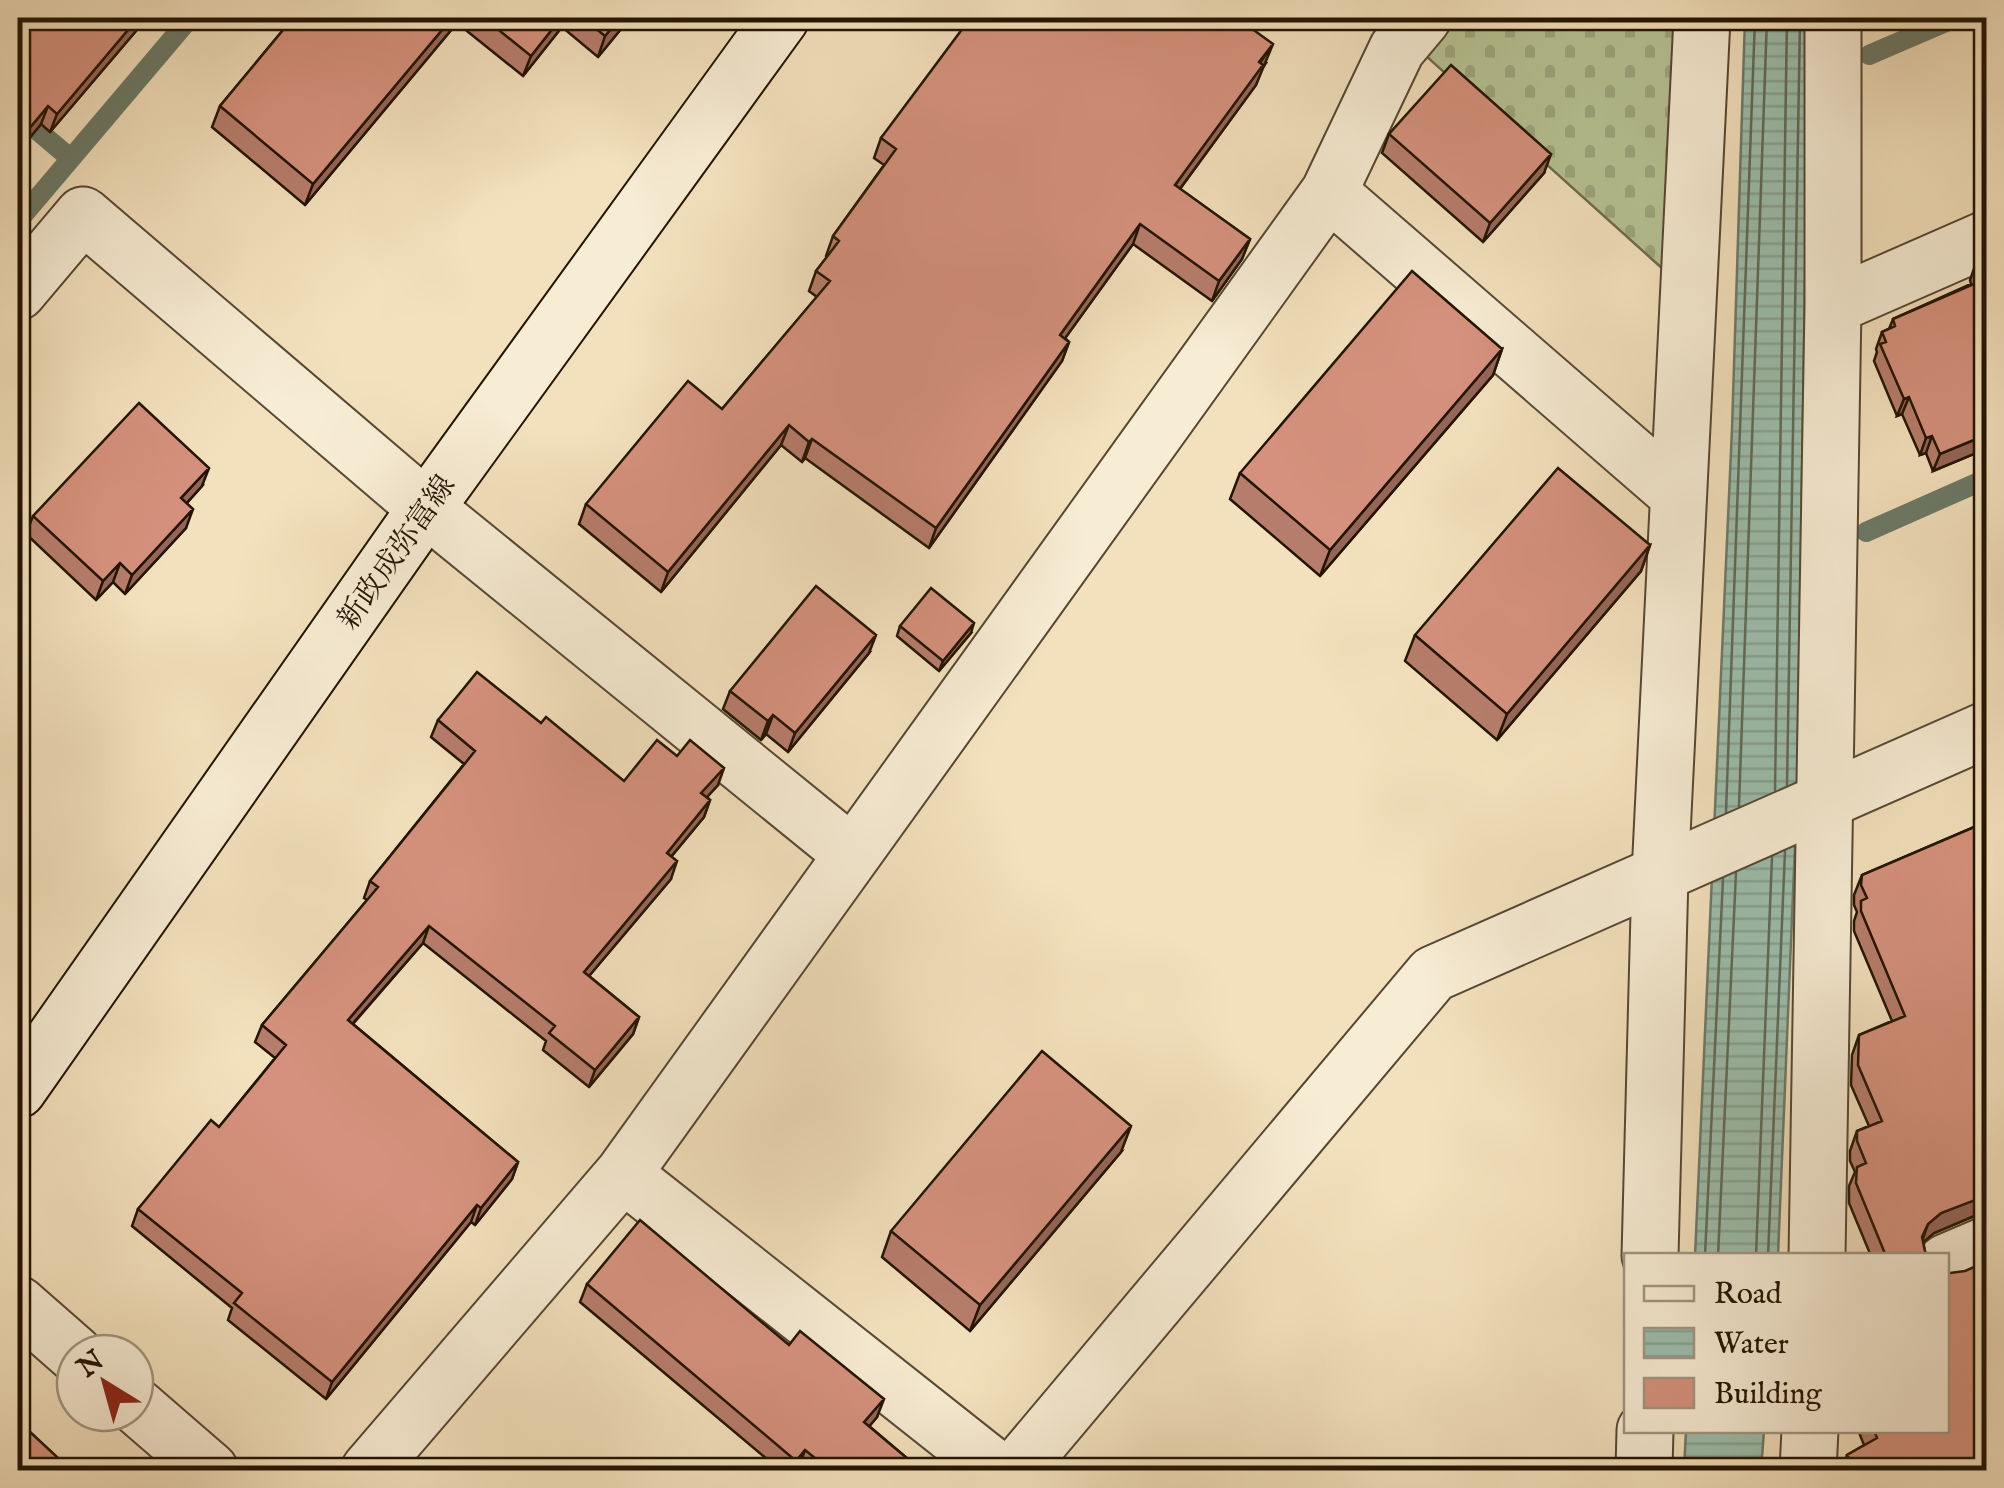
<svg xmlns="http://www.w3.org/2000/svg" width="2004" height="1488" font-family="'IM FELL English','Noto Serif JP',serif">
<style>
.cemetery{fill:url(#cemetery-stones);stroke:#6c6c4c;stroke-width:2.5}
.water{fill:url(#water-rules);stroke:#6b7a69;stroke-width:2.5}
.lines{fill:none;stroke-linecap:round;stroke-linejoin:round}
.shore{stroke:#5f6958;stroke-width:2.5}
.stream{stroke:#6b7a69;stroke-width:20}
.minor-casing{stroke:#564732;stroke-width:59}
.tertiary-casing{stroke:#564732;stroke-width:59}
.secondary-casing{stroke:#221403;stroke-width:59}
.minor{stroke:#f7ecd4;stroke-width:55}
.tertiary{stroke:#f7ecd4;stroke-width:55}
.secondary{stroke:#f7ecd4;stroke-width:55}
.wall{fill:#b77d6c;stroke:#221403;stroke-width:2.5}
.shaded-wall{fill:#956658;stroke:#221403;stroke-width:2.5}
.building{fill:#d5917d;stroke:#221403;stroke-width:2.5}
.labels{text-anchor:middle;stroke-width:8;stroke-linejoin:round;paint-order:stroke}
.street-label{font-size:30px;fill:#221403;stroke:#f7ecd4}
</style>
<defs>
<pattern id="cemetery-stones" width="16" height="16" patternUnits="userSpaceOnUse" patternTransform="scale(2.5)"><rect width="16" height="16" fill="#b6c394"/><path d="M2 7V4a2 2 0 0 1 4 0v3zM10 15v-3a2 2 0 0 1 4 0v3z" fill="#9ca77e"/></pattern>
<pattern id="water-rules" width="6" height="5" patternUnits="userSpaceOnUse" patternTransform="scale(2.5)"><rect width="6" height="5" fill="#9cbead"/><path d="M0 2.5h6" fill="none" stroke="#86a293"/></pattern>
</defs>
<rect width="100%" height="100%" fill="#f3e1bd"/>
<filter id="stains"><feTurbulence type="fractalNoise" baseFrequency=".002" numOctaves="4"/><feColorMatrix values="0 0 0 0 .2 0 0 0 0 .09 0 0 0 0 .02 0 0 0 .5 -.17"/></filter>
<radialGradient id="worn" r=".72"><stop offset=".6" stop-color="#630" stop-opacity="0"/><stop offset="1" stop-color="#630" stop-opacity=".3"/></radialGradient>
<path class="cemetery" d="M1459 18H1681L1664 270 1426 56Z"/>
<path class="water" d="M1745 18H1809L1797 797 1778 1255 1695 1256 1732 429Z
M1686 1431H1764L1761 1470H1684Z"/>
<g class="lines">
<path class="shore" d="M1787 785 1800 18
M1775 790 1787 18
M1739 806 1767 18
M1726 812 1755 18
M1705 1256 1723 879
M1718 1256 1736 873
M1756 1256 1772 857
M1768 1256 1785 851"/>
<path class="stream" d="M1869 55 1955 18
M18 114 70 158
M18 221 190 18
M1866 532 1986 479"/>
<defs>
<path id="minor" d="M1329 192 1677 494
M18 292 83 215 426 508 852 854
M1833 306V18
M1650 1256 1660 875 1702 18
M1817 1256 1833 306 1986 239
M1946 1262 1986 1245
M369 1470 623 1174
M997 1470 623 1174 1329 192 1397 49 1423 18
M1644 1470 1645 1430
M1808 1470 1810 1430"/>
<path id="tertiary" d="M18 1304 75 1354
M135 1405 210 1470
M1016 1470 1433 974 1986 730"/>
<path id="secondary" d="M18 1090 426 508 781 18"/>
</defs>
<use href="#minor" class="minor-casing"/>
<use href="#tertiary" class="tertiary-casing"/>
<use href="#secondary" class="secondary-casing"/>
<use href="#minor" class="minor"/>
<use href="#tertiary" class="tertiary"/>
<use href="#secondary" class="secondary"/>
</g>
<path class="wall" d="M18 18H147L50 132 41 124 18 152Z
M293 18H630L598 57 562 27 523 76 457 23 305 205 212 127 220 106Z
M974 29 1266 63 1262 69 1256 85 1180 189 1250 239 1242 259 1212 301 1133 244 1065 338 1069 342 1062 361 929 548 805 458 802 462 781 445 661 592 579 524 586 504 722 409 817 297 809 291 816 271 827 257 826 256 833 236 884 165 874 158 881 138Z
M1389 134 1544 173 1483 242 1382 153Z
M1986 259V449L1933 471 1926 453 1920 455 1902 414 1897 416 1874 361 1877 352 1876 349 1882 332 1889 329 1893 319 1971 284 1970 280 1976 263Z
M1502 349 1493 375 1320 576 1230 499 1240 473Z
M202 486 187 503 186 528 125 594 113 582 96 600 26 534 33 516Z
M1650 545 1641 571 1497 740 1405 661 1415 635Z
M900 626 971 633 939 671 897 636Z
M869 653 788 752 766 734 761 740 723 709 730 691Z
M438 720 541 723 624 781 677 756 718 785 707 797 710 800 704 817 671 857V879L589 976 639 1017 633 1034 589 1087 543 1050 546 1041 423 943 353 1024 518 1162 512 1179 475 1225 471 1222 326 1399 228 1320 232 1308 132 1226 138 1209 219 1127 275 1058 255 1042 262 1025 367 900 364 898 370 881 464 764 431 737Z
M1986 822V1214L1974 1216 1934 1233 1923 1242 1926 1256H1871L1849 1203V1186L1855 1172 1850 1161V1151L1857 1131 1869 1126 1851 1085 1852 1055 1859 1035 1892 1021 1854 931V921L1857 912 1854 905V895L1862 875Z
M1121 1152 970 1331 882 1257 891 1231Z
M587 1284 789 1345 877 1417 869 1426 921 1470H802L799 1468 797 1470H780L580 1302Z
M1858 1430H1946L1986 1470H1842L1847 1455 1864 1445Z"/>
<path class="shaded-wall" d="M138 18H147L50 132 57 114Z
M452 18H459L457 23 305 205 313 184Z
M561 18H565L562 27 523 76 531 56Z
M620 18H630L598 57 605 36Z
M1273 44 1256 85 1168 205 1175 185Z
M48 106 41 124 18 152V142Z
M1551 154 1544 173 1483 242 1490 223Z
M1140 224 1133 244 1053 355 1060 335Z
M1250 239 1242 259 1212 301 1219 281Z
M1069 342 1062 361 929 548 936 528Z
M1502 349 1493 375 1320 576 1330 550Z
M1909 397 1902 414 1897 416 1904 399Z
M789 425 781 445 661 592 668 572Z
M1986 435V449L1933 471 1940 454Z
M1932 436 1926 453 1920 455 1926 438Z
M812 439 805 458 802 462 809 442Z
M209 468 202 486 175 516 181 498Z
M193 509 186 528 125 594 132 575Z
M1650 545 1641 571 1497 740 1507 714Z
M120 563 113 582 96 600 103 581Z
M974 623 971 633 939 671 943 661Z
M876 635 869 653 788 752 795 733Z
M773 715 766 734 761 740 768 721Z
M724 768 718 785 695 810 701 793Z
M710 800 704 817 660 870 667 853Z
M677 861 671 879 578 989 584 972Z
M429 926 423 943 341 1037 348 1020Z
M639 1017 633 1034 589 1087 595 1070Z
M1131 1126 1121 1152 970 1331 980 1305Z
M518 1162 512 1179 475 1225 481 1208Z
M1981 1196H1986V1214L1974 1216 1934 1233 1921 1244 1928 1224 1941 1213Z
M477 1205 471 1222 326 1399 332 1382Z
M884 1399 877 1417 858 1440 864 1422Z
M805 1450 799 1468 797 1470H793L796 1461Z"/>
<path class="building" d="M18 18H138L57 114 48 106 18 142Z
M293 18H452L313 184 220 106Z
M484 18H561L531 56Z
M583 18H620L605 36Z
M982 18H1217L1221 21 1223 18H1237L1273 44 1259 62 1263 65 1175 185 1250 239 1219 281 1140 224 1060 335 1069 342 936 528 812 439 809 442 789 425 668 572 586 504 688 381 722 409 830 281 816 271 839 241 833 236 896 149 881 138 966 24 974 29Z
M1451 65 1551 154 1490 223 1389 134Z
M1986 259V435L1940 454 1932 436 1926 438 1909 397 1904 399 1880 344 1886 342 1882 332 1895 326 1893 319 1983 280 1976 263Z
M1412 271 1502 349 1330 550 1240 473Z
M139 403 209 468 181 498 193 509 132 575 120 563 103 581 33 516Z
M1558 468 1650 545 1507 714 1415 635Z
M816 586 876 635 795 733 773 715 768 721 730 691Z
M931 588 974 623 943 661 900 626Z
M477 672 541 723 546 717 624 781 657 740 677 756 690 740 724 768 701 793 710 800 667 853 677 861 584 972 639 1017 595 1070 549 1033 555 1026 429 926 348 1020 518 1162 481 1208 477 1205 332 1382 234 1303 242 1293 138 1209 211 1120 219 1127 286 1045 262 1025 378 887 370 881 475 751 438 720Z
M1986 822V1196L1941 1213 1928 1224 1922 1237 1926 1256H1886L1856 1183 1857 1167 1866 1163 1857 1141V1131L1882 1121 1858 1065 1859 1035 1905 1016 1861 911V901L1867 898 1861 885 1862 875Z
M1042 1051 1131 1126 980 1305 891 1231Z
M640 1220 789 1345 800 1331 884 1399 864 1422 921 1470H836L829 1464 826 1467 805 1450 796 1461 587 1284Z
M1986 1262V1470H1856L1847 1455 1877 1438 1874 1430H1946V1272L1950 1273 1965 1271Z
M28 1430 71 1470H18V1442Z"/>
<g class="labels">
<g class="street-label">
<text transform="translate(396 552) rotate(-55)" y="10">新政成弥富線</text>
</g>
</g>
<rect width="2004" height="1488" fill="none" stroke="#f3e1bd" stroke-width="60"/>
<rect x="20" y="20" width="1964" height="1448" fill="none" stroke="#221403" stroke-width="5"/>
<rect x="30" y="30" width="1944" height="1428" fill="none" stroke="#221403" stroke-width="2.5"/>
<rect x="1624" y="1253" width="325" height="180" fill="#f7ecd4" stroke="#a29680" stroke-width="2.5"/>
<rect x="1644" y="1286" width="50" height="15" fill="#f7ecd4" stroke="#a29680" stroke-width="2.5"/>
<text x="1714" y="1303" font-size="30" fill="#221403">Road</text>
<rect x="1644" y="1328" width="50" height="30" fill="url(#water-rules)" stroke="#a29680" stroke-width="2.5"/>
<text x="1714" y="1353" font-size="30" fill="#221403">Water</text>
<rect x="1644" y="1378" width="50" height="30" fill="#d5917d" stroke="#a29680" stroke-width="2.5"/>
<text x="1714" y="1403" font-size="30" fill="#221403">Building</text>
<g transform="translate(105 1383) rotate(323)"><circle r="48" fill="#f7ecd4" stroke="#a29680" stroke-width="2.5"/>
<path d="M0-8L18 38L0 25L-18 38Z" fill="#8f2418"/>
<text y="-15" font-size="28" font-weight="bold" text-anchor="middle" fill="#221403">N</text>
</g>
<rect width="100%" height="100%" filter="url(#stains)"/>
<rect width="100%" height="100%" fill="url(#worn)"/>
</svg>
